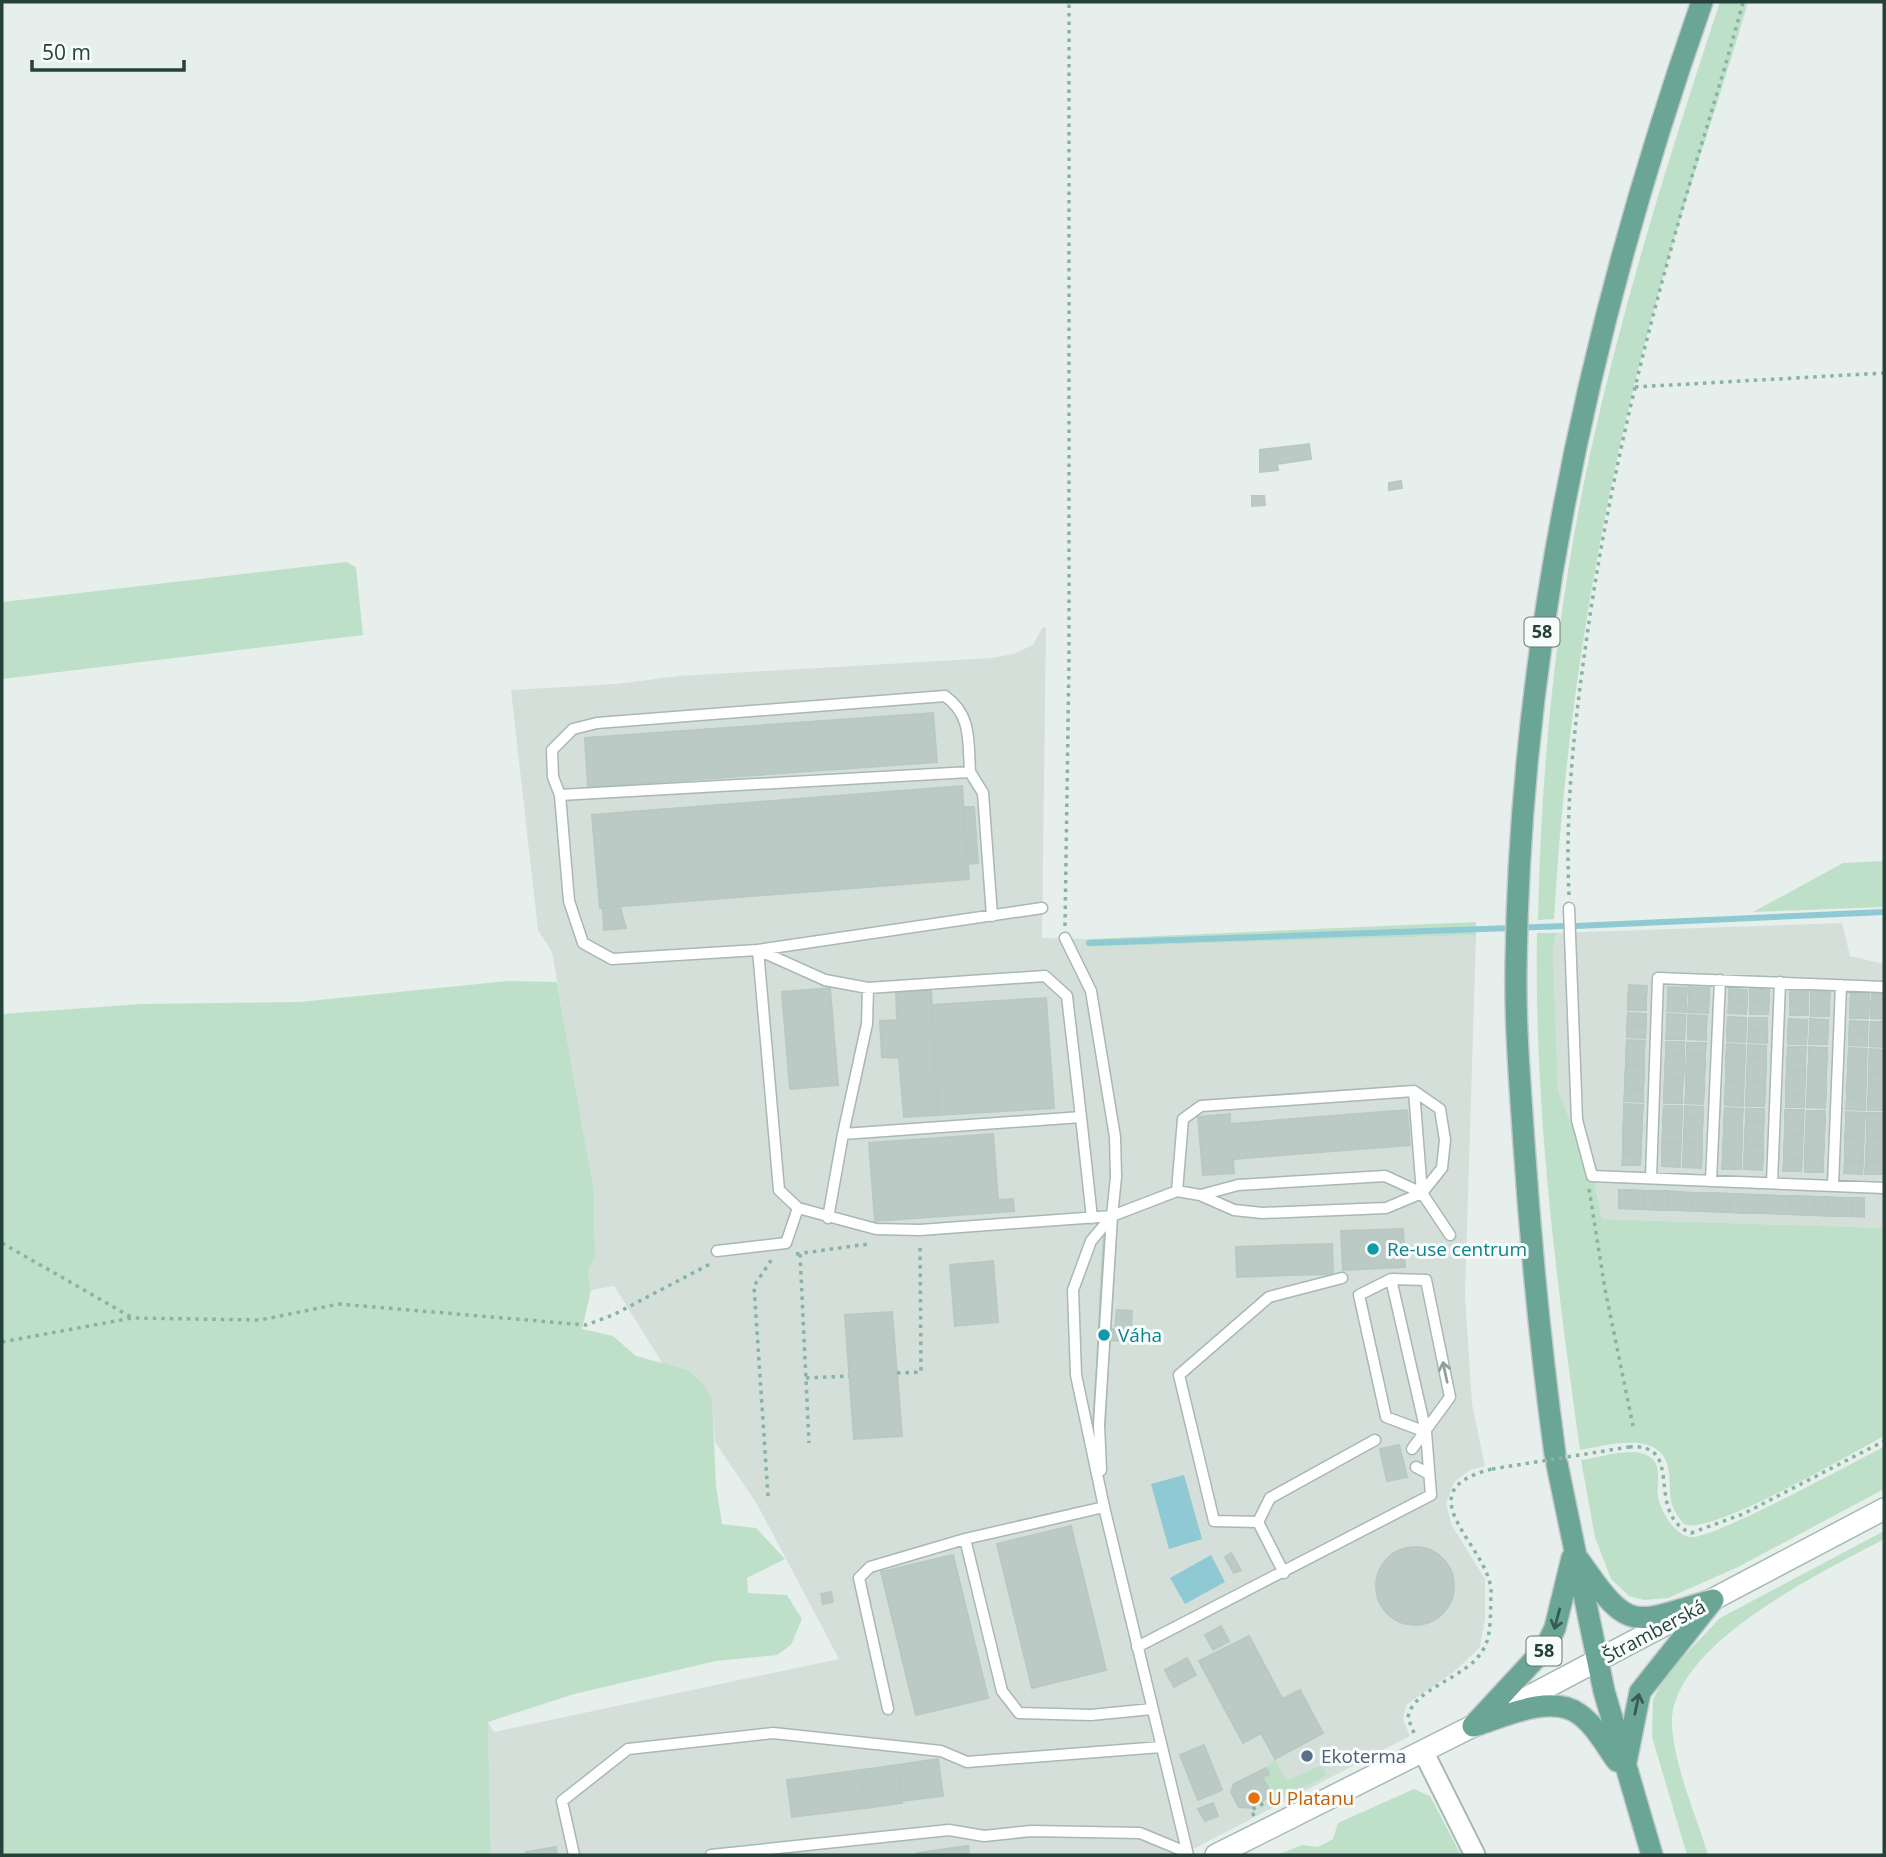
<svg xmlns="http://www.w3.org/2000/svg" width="1886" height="1857" font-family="'Open Sans',sans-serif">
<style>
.built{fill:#d4dfda}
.green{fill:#bfe0c8}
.water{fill:#8ec9d4}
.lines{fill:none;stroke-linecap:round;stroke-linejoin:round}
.stream{stroke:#8ec9d4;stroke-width:6}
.building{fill:#bbcac4;stroke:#b8c9c2;stroke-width:2}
.lane-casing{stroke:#a8b8b2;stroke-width:13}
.street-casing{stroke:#a8b8b2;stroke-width:23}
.secondary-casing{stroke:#a4bbb3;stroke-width:24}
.primary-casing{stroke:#c2cac8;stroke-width:24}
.path{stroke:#86b3a5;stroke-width:3.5;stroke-dasharray:3.5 5;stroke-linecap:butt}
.lane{stroke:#fff;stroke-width:10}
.street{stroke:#fff;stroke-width:19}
.secondary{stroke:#fff;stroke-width:21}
.primary{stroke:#6aa596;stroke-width:21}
.path-bridge{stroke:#86b3a5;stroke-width:3.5;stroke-dasharray:3.5 5;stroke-linecap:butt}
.oneway{stroke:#92a09c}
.oneway2{stroke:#365b51}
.culture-dot{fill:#0f9aa8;stroke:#f7fbf9;stroke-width:2.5}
.service-dot{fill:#5c6f8a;stroke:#f7fbf9;stroke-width:2.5}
.food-dot{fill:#e8710a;stroke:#f7fbf9;stroke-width:2.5}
.labels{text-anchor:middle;stroke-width:6;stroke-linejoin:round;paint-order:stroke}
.shield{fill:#f7fbf9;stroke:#637a73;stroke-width:2}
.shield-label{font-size:18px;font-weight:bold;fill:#24423a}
.culture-label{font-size:19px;fill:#0d838f;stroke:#f7fbf9;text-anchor:start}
.street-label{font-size:19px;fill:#24423a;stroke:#f7fbf9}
.service-label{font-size:19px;fill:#4e5e75;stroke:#f7fbf9;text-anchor:start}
.food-label{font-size:19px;fill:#c56008;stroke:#f7fbf9;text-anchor:start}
</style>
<rect width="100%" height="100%" fill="#e6efeb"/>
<path class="built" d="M1046 627 1042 938 1089 939 1091 947 1476 935 1465 1295 1472 1404 1485 1466 1470 1470 1454 1482 1446 1504 1452 1526 1485 1579V1619L1480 1647 1455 1671 1406 1705 1403 1720 1410 1736 1182 1855H491L488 1722 494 1732 839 1659 757 1504 715 1442 712 1399 688 1370 663 1364 614 1286 591 1290 588 1272 595 1256 594 1191 552 952 538 930 511 690 616 684 679 676 991 658 1014 654 1033 645 1042 628Z
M1842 923 1850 956 1884 964V1228L1602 1219 1595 1185 1558 1090 1553 950 1556 933Z"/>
<path class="green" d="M1720 2H1748C1720 100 1685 196 1658 295 1601 498 1566 708 1554 919L1538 920C1541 764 1557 606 1590 454 1624 300 1671 150 1720 2Z
M346 562 356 567 363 635 2 679V602Z
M1884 861V907L1753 912 1843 863Z
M1476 922V935L1090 947 1089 939Z
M1537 933H1556L1553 950 1558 1090 1595 1185 1602 1219 1884 1228V1436C1854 1452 1709 1537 1684 1524 1667 1504 1671 1496 1669 1473 1665 1428 1608 1445 1580 1450 1556 1280 1534 1105 1537 933Z
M508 981 557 982 594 1191 595 1256 588 1272 591 1290 582 1329 613 1336 636 1356 688 1370 703 1384 712 1399 716 1486 722 1524 756 1528 785 1559 747 1578 748 1593 787 1595 802 1619 791 1645 777 1655 716 1661 574 1694 488 1722 491 1855H2V1014L142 1004 299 1002Z
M1884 1447V1489L1738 1567 1668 1598 1644 1600 1629 1596 1611 1579 1595 1537 1581 1460C1599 1458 1623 1449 1640 1453 1665 1458 1656 1479 1658 1497 1661 1511 1674 1535 1690 1537 1711 1541 1855 1461 1884 1447Z
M1884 1531V1539C1823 1572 1668 1645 1672 1726 1675 1769 1696 1814 1708 1855H1687L1652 1737 1653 1700 1664 1677 1720 1618Z
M1275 1759 1287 1781 1322 1765 1327 1775 1255 1811 1268 1803 1273 1792 1262 1777 1269 1774 1266 1768Z
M1414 1789 1430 1796 1461 1855H1277L1302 1845 1318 1847 1333 1839 1338 1823Z"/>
<path class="water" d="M1184 1475 1202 1539 1169 1549 1151 1484Z
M1211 1555 1225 1582 1185 1604 1170 1578Z"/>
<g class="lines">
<path class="stream" d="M1576 926 1884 912
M1089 943 1565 926"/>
</g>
<path class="building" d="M1309 444 1311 459 1277 464 1278 470 1260 472V450Z
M1401 481 1402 488 1389 490V483Z
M1252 496H1264L1265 505 1252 506Z
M933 713 937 762 588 787 585 738Z
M962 786 969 879 600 908 592 815Z
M963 807H974L978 863 968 864Z
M620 907 626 928 604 930 603 908Z
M1629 985 1647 986 1646 998H1628Z
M1668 987 1687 988 1686 1000 1668 999Z
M1689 987 1709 988V1000H1689Z
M830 988 838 1085 790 1089 782 992Z
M1729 989 1747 990V1002L1729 1001Z
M1750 989H1769V1002L1750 1001Z
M931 990 938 1115 904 1117 899 1058 882 1057 880 1021 897 1020 896 993Z
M1790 990 1808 991V1003L1790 1002Z
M1811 991 1830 992 1829 1004 1811 1003Z
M1851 993 1869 994V1006L1850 1005Z
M1872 994H1884V1007L1871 1006Z
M1046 998 1054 1108 938 1115 932 1005Z
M1628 998H1646V1010H1628Z
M1668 999 1686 1000V1012L1667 1011Z
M1689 1000H1709L1708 1013 1688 1012Z
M1729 1001 1747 1002 1746 1014 1728 1013Z
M1750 1001 1769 1002 1768 1014H1750Z
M1790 1002 1808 1003V1015H1790Z
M1811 1003 1829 1004V1016H1811Z
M1850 1005 1869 1006 1868 1018H1850Z
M1871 1006 1884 1007V1019L1871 1018Z
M1628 1013 1646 1014V1026L1627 1025Z
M1667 1014 1685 1015V1027H1667Z
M1688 1015 1707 1016 1706 1028H1688Z
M1728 1017 1746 1018V1030L1727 1029Z
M1749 1018H1767V1031L1749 1030Z
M1789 1019 1807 1020V1032L1788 1031Z
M1810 1019 1828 1020V1032H1810Z
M1850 1021 1868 1022 1867 1034 1849 1033Z
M1871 1022H1884V1034H1870Z
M1627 1025 1646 1026 1645 1038 1627 1037Z
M1667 1027H1685L1684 1039H1666Z
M1688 1028H1706V1040L1688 1039Z
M1727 1029 1746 1030 1745 1042 1727 1041Z
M1749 1030 1767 1031V1043L1748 1042Z
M1788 1031 1807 1032 1806 1044H1788Z
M1810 1032H1828L1827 1044H1809Z
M1849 1033 1867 1034V1046L1849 1045Z
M1870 1034H1884V1047L1870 1046Z
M1627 1040 1645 1041 1644 1053 1626 1052Z
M1666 1042H1684V1055L1666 1054Z
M1687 1043H1706L1705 1055H1687Z
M1727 1044 1745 1045V1057L1726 1056Z
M1748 1045 1766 1046V1058L1748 1057Z
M1788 1047H1806L1805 1059H1787Z
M1809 1047 1827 1048V1060L1809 1059Z
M1849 1048 1867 1049 1866 1061 1848 1060Z
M1870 1049 1884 1050V1062L1869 1061Z
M1626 1052 1644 1053V1065H1626Z
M1666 1054 1684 1055V1067L1665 1066Z
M1687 1055H1705V1068L1686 1067Z
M1726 1056 1745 1057 1744 1069H1726Z
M1748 1057 1766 1058V1070L1747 1069Z
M1787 1059H1805V1071H1787Z
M1809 1059 1827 1060 1826 1072 1808 1071Z
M1848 1060 1866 1061V1073L1848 1072Z
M1869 1061 1884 1062V1074L1869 1073Z
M1626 1065H1644V1077L1625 1076Z
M1665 1066 1684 1067 1683 1079 1665 1078Z
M1686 1067 1705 1068 1704 1080 1686 1079Z
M1726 1069H1744V1081H1726Z
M1747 1069 1766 1070 1765 1082 1747 1081Z
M1787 1071H1805V1083H1786Z
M1808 1071 1826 1072V1084L1808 1083Z
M1848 1072 1866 1073V1085H1847Z
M1869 1073 1884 1074V1086H1869Z
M1625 1076 1644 1077 1643 1089H1625Z
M1665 1078 1683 1079 1682 1091 1664 1090Z
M1686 1079 1704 1080V1092L1686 1091Z
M1726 1081H1744L1743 1093H1725Z
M1747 1081 1765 1082V1094L1746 1093Z
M1786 1083H1805L1804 1095H1786Z
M1808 1083 1826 1084V1096H1807Z
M1847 1085H1866L1865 1098 1847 1097Z
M1869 1086H1884V1098H1868Z
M1625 1089H1643V1102L1624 1101Z
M1664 1090 1682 1091V1103H1664Z
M1686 1091 1704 1092 1703 1104 1685 1103Z
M1725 1093H1743V1106L1725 1105Z
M1746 1093 1765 1094 1764 1106H1746Z
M1786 1095H1804V1107H1786Z
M1807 1096H1826L1825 1108 1807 1107Z
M1847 1097 1865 1098V1110L1846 1109Z
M1868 1098H1884V1110H1868Z
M1624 1104 1643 1105 1642 1117 1624 1116Z
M1664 1106H1682V1118H1663Z
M1685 1106 1703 1107V1119L1685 1118Z
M1725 1108 1743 1109 1742 1121 1724 1120Z
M1746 1109H1764V1122L1746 1121Z
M1407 1110 1410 1145 1233 1159 1234 1173 1203 1175 1198 1117 1230 1114V1124Z
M1785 1110H1804L1803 1123 1785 1122Z
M1807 1111H1825V1124L1806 1123Z
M1846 1112 1865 1113 1864 1125 1846 1124Z
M1867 1113H1884V1126L1867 1125Z
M1624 1116 1642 1117V1129L1623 1128Z
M1663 1118H1682L1681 1130H1663Z
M1685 1118 1703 1119 1702 1131H1684Z
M1724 1120 1742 1121V1133L1724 1132Z
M1746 1121 1764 1122 1763 1133H1745Z
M1785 1122 1803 1123V1135L1785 1134Z
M1806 1123 1825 1124 1824 1136 1806 1135Z
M1846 1124 1864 1125V1137H1845Z
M1867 1125 1884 1126V1138L1867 1137Z
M1623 1128 1642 1129 1641 1141H1623Z
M1663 1130H1681V1143L1662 1142Z
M1684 1131H1702V1143H1684Z
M1724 1132 1742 1133V1145L1723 1144Z
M1745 1133H1763V1146L1745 1145Z
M993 1134 998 1200 1013 1199 1014 1211 875 1221 869 1143Z
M1785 1134 1803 1135 1802 1147 1784 1146Z
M1806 1135 1824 1136V1148L1805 1147Z
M1845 1137H1864L1863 1149 1845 1148Z
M1867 1137 1884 1138V1150L1866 1149Z
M1623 1141H1641V1153H1623Z
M1662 1142 1681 1143 1680 1155 1662 1154Z
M1684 1143H1702V1156L1683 1155Z
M1723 1144 1742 1145 1741 1157 1723 1156Z
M1745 1145 1763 1146V1158L1744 1157Z
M1784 1146 1802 1147V1159H1784Z
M1805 1147 1824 1148 1823 1160 1805 1159Z
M1845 1148 1863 1149V1161H1845Z
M1866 1149 1884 1150V1162L1866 1161Z
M1623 1153H1641L1640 1165H1622Z
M1662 1154 1680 1155V1167L1662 1166Z
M1683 1155 1702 1156 1701 1168 1683 1167Z
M1723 1156 1741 1157V1169H1722Z
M1744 1157 1763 1158 1762 1170 1744 1169Z
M1784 1159H1802L1801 1171H1783Z
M1805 1159 1823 1160V1172H1805Z
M1845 1161H1863L1862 1174 1844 1173Z
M1866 1161 1884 1162V1174H1865Z
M1619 1190H1632L1631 1209 1619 1208Z
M1632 1190 1644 1191 1643 1209H1631Z
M1644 1191H1656L1655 1210 1643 1209Z
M1656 1191H1668V1210H1655Z
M1668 1191 1681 1192 1680 1210H1668Z
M1681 1192 1693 1193 1692 1211 1680 1210Z
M1693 1193H1705L1704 1211H1692Z
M1705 1193H1718L1717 1212 1704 1211Z
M1718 1193 1730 1194 1729 1212H1717Z
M1730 1194H1742L1741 1213 1729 1212Z
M1742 1194 1754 1195V1213H1741Z
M1754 1195H1766V1213H1754Z
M1766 1195 1779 1196 1778 1214 1766 1213Z
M1779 1196H1791L1790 1214H1778Z
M1791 1196H1803V1215L1790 1214Z
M1803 1196 1815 1197V1215H1803Z
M1815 1197H1828L1827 1216 1815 1215Z
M1828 1197 1840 1198 1839 1216H1827Z
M1840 1198H1852V1216H1839Z
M1852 1198H1864V1217L1852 1216Z
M1403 1229 1405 1267 1343 1270 1341 1231Z
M1104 1235H1116L1112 1304 1100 1303Z
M1332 1244 1333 1274 1291 1275 1290 1245Z
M1290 1245 1291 1275 1237 1277 1236 1247Z
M993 1261 998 1322 955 1326 950 1265Z
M1100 1303 1112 1304 1108 1364 1097 1363Z
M1117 1310 1132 1311 1130 1342 1110 1340 1111 1329H1115Z
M892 1312 902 1436 854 1439 845 1315Z
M1097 1363 1108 1364 1105 1425 1093 1424Z
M1399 1445 1407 1477 1387 1481 1380 1449Z
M1071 1526 1106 1670 1032 1688 997 1544Z
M1376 1586a39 39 0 1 1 78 0a39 39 0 1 1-78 0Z
M1231 1553 1241 1570 1234 1573 1225 1557Z
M953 1555 988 1698 916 1715 881 1572Z
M831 1592 833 1602 823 1604 821 1594Z
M1221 1626 1229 1641 1213 1650 1205 1635Z
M1249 1636 1292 1717 1243 1743 1199 1661Z
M1187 1658 1196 1675 1174 1687 1165 1670Z
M1300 1690 1323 1733 1275 1759 1261 1733 1292 1717 1282 1699Z
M1204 1745 1222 1790 1198 1800 1180 1755Z
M938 1759 943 1796 902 1801 898 1765Z
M898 1765 902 1803 866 1808 861 1770Z
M1266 1768 1269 1774 1262 1777 1270 1791 1267 1798 1252 1808 1239 1807 1231 1792 1234 1784Z
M861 1770 866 1808 792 1817 787 1780Z
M1213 1803 1218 1816 1205 1821 1198 1809Z
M968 1846 969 1855H917V1853Z
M556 1847 557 1855H526V1852Z"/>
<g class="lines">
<defs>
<path id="lane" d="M970 772 983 793 992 916
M560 795 970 772C968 741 972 715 945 696L597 723 573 729 552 750 553 777 560 795 569 901 583 943 612 959 758 950 779 1190 798 1208 876 1229 920 1230 1112 1216 1177 1191 1200 1195 1234 1210 1262 1213 1386 1208 1422 1193 1442 1168 1445 1140 1440 1109 1414 1091 1201 1106 1183 1119 1177 1191
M1569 908 1577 1120 1592 1176 1884 1188
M1065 938 1091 991 1115 1137 1116 1177 1112 1216 1091 1241 1073 1290 1076 1375 1104 1507 1188 1855
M758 950 825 980 868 988 1045 976 1067 996 1081 1117 843 1134 867 1024 868 988
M758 950 1042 908
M1414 1091 1422 1193 1450 1235
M1081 1117 1092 1218
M1651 1178 1658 978 1884 987
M1711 1181 1720 980
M1772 1183 1780 982
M1833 1185 1841 985
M1201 1195 1238 1185 1385 1176 1422 1193
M828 1218 843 1134
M717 1251 786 1243 798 1208
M1391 1279 1426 1432 1386 1417 1359 1295 1391 1279 1426 1280 1450 1397 1412 1449
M1416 1467 1429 1474
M1101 1470 1099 1425 1112 1216
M1103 1502 1104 1507 965 1539 1002 1691 1019 1713 1091 1715 1152 1709
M1258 1522 1270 1498 1375 1440
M1284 1573 1258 1522 1214 1521 1179 1375 1269 1297 1342 1278
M1137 1647 1431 1495 1426 1432
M888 1709 859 1578 870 1567 965 1539
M574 1855 562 1801 628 1749 773 1733 941 1751 967 1762 1161 1747
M711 1855 949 1830 984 1836 1031 1831 1140 1833 1186 1852"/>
<path id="street" d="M1423 1751 1475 1855"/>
<path id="secondary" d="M1216 1855 1473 1726 1884 1509"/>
<path id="primary" d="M1555 1454C1541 1351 1531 1248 1524 1144 1520 1085 1515 1026 1516 966 1520 636 1593 312 1702 2
M1557 1464 1604 1691 1652 1855
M1579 1560C1630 1634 1631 1624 1713 1600
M1477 1725C1505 1716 1551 1694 1579 1714 1595 1725 1606 1746 1617 1761
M1473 1726 1546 1647 1555 1628 1572 1558
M1626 1762 1640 1692 1713 1600"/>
</defs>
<use href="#lane" class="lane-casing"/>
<use href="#street" class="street-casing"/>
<use href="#secondary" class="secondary-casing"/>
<use href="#primary" class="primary-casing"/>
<path class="path" d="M1635 387 1884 373
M1569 895C1565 810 1574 727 1586 643 1604 513 1633 387 1668 260 1691 174 1720 89 1743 2
M1065 926 1069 660V2
M1589 1189 1605 1289 1633 1426
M2 1243 131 1317
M796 1254 868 1244
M800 1254 809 1443
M2 1342 132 1318 260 1320 339 1304 586 1325 613 1315 710 1264
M897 1373 921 1372 920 1243
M806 1378 849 1376
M1629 1447C1687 1442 1643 1513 1691 1533L1743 1514 1884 1441
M768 1496 754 1286 772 1259
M1414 1733 1408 1718C1411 1688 1470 1678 1484 1648 1492 1634 1490 1611 1491 1595 1494 1548 1399 1492 1492 1469
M1254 1816 1251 1810 1264 1803"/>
<use href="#lane" class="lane"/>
<use href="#street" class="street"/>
<use href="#secondary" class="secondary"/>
<use href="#primary" class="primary"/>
<path class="path-bridge" d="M1492 1469 1629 1447"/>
</g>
<defs><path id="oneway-shaft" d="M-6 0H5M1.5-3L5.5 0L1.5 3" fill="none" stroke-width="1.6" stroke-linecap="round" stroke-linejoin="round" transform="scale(1.75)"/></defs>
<use class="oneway" href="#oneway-shaft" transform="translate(1445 1372) rotate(-102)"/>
<g class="oneway2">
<use href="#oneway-shaft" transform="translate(1557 1619) rotate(105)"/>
<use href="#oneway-shaft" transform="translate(1637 1704) rotate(-78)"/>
</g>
<g class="culture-dot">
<circle cx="1373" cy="1249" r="7"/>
<circle cx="1104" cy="1335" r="7"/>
</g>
<circle class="service-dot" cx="1307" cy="1756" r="7"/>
<circle class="food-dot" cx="1254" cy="1798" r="7"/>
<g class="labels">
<g class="shield">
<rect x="1524.5" y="617.5" width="35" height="29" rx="5"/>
<rect x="1526.5" y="1636.5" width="35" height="29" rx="5"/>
</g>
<g class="shield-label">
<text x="1542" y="638">58</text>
<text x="1544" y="1657">58</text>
</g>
<g class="culture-label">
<text x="1387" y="1256">Re-use centrum</text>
<text x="1118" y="1342">Váha</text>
</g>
<g class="street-label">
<text transform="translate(1654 1631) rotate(-28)" y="7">Štramberská</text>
</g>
<g class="service-label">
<text x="1321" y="1763">Ekoterma</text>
</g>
<g class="food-label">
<text x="1268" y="1805">U Platanu</text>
</g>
</g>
<rect width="1886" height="1857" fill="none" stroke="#24423a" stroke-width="7"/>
<path d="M32 60v10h152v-10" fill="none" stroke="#24423a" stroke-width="3.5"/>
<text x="42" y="60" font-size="21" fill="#24423a" stroke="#f7fbf9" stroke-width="5" paint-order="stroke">50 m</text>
</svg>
